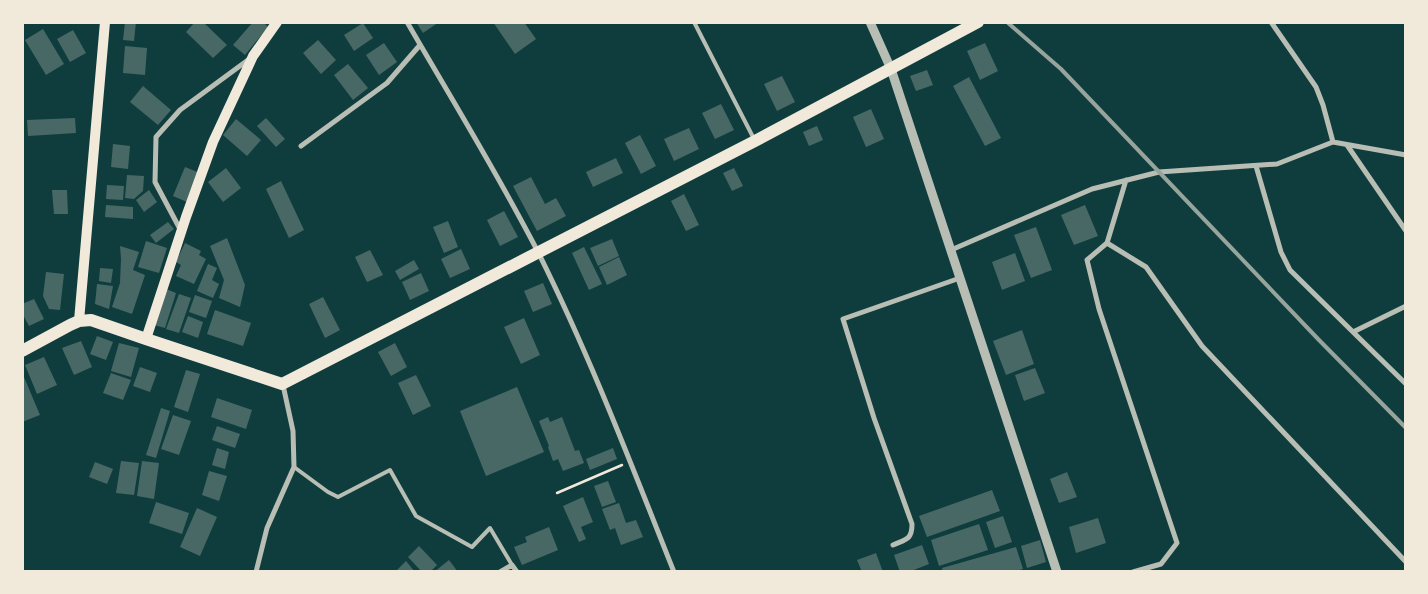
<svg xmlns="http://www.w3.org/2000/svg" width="1428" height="594" font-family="Inter,sans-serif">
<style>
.building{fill:#486865}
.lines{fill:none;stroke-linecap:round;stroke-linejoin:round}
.path{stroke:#f1e9da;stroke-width:2.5}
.service{stroke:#b8beb3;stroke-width:4}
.minor{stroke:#b8beb3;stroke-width:5}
.tertiary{stroke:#b8beb3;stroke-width:9}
.secondary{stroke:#f1e9da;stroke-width:10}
.primary{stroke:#f1e9da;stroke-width:12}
.rail{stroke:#97a49c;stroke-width:4}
</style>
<rect width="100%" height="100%" fill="#0f3d3e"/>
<path class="building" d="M125 22H136L134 41 123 40Z
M195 22H203L227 45 213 58 186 32Z
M253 22H263L268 27 245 55 233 45Z
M416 22H439L423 33Z
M493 22H524L536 39 515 54Z
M363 23 373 38 354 51 344 35Z
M43 29 64 64 46 75 25 40Z
M73 30 86 53 70 62 57 39Z
M318 40 336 60 321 74 303 53Z
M384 43 397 62 379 75 366 55Z
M985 43 998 71 980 80 967 51Z
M125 46 147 48 145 75 123 73Z
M348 64 368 88 353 100 334 75Z
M927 70 933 85 916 91 910 76Z
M782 76 795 102 777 111 764 84Z
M969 77 1001 138 985 146 953 86Z
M143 86 171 110 158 125 130 102Z
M721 104 734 130 715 139 702 113Z
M871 109 884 139 866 147 853 117Z
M75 118 76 133 28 136 27 120Z
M266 118 285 139 276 147 257 126Z
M236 119 261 140 247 156 223 135Z
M817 126 823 140 809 146 803 132Z
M689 128 699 149 674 161 664 139Z
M640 135 656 166 641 174 625 143Z
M113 144 130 146 128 169 111 167Z
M616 158 623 173 593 187 586 172Z
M185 167 200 173 187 202 173 196Z
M226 168 241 188 223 202 208 182Z
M734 168 743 186 732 191 723 173Z
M127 175 144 176 143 191 134 199 125 198Z
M531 177 545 204 556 198 566 216 537 231 513 186Z
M281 181 304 230 289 238 266 189Z
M107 185 124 186 123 200 106 199Z
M52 190H67L68 214H54Z
M149 190 157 202 144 212 136 200Z
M684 194 699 225 686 231 671 201Z
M106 205 133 207V219L105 217Z
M1085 205 1098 236 1074 245 1061 215Z
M504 211 518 237 500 246 487 220Z
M448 221 458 247 444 253 433 227Z
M168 222 174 229 156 243 150 235Z
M1036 227 1052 270 1031 278 1014 235Z
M227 238 245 285 240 307 219 298 224 280 210 246Z
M612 239 619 256 598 266 590 248Z
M146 241 167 248 159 273 138 267Z
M185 243 201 251 199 255 206 259 194 284 176 276 181 265 176 262Z
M120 246 139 252 133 270 145 275 132 314 112 307 120 283 121 259Z
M584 247 602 284 589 290 572 253Z
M461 249 470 269 450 278 441 259Z
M370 250 383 275 367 282 355 257Z
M1015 253 1025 281 1002 290 992 262Z
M619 257 627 275 607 285 599 267Z
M414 260 419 269 400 280 395 271Z
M208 264 217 268 212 280 219 284 213 298 197 291Z
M100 268 113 269 111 283 99 281Z
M46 272 64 274 60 310 49 309 43 296Z
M421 273 429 291 410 300 402 282Z
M543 283 552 304 533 312 524 291Z
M97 284 113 286 109 309 95 304Z
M166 289 176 293 165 328 154 325Z
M179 294 191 298 179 333 166 329Z
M195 295 212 301 206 318 189 312Z
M323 297 340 330 325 338 309 304Z
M34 299 44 319 29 326 22 313V304Z
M215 310 251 323 243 346 207 334Z
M188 316 203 322 198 338 182 332Z
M524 318 540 355 521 364 504 327Z
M1022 330 1034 364 1006 375 993 341Z
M97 336 113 342 106 360 90 354Z
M81 341 92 367 74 375 62 348Z
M119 343 139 348 131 377 111 371Z
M395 343 407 367 391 376 378 352Z
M44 357 57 385 37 394 25 365Z
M140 367 157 373 150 392 133 386Z
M1035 368 1045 393 1024 401 1015 375Z
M186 370 200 374 188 412 174 407Z
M111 373 131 380 123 400 103 393Z
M416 375 431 406 413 415 398 383Z
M24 377 40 415 22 422V378Z
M517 387 544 452 486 476 460 411Z
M217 398 252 410 246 429 211 417Z
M161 408 170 411 156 458 146 455Z
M173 415 191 421 179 455 161 449Z
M548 417 550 422 562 417 575 451 579 450 584 463 563 471 558 459 553 461 548 447 549 446 539 421Z
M217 426 240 434 235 448 212 440Z
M217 448 229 452 225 469 212 465Z
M613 448 617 459 590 470 586 459Z
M121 461 139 463 134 495 116 493Z
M142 461 159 463 154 499 137 496Z
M95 462 113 469 107 484 89 477Z
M209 471 227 476 219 501 202 495Z
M1067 472 1077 497 1059 503 1050 479Z
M608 481 616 502 602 507 594 486Z
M992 490 1000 511 927 537 919 516Z
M583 497 593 522 581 527 586 539 579 542 563 506Z
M156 502 189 513 182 534 149 523Z
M619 503 626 523 636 520 643 537 621 545 615 528 610 530 602 509Z
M197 508 217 517 200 556 180 547Z
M1003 516 1012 542 995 548 986 522Z
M1098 518 1106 543 1076 553 1069 527Z
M979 524 988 550 939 566 931 540Z
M549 527 558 550 522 565 514 547 527 542 525 537Z
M1040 540 1046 562 1027 568 1021 546Z
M922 545 929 564 909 572H900L894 555Z
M419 546 437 565 430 572H422L408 557Z
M1016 547 1023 569 1012 572H943L942 568Z
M876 553 883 572H862L857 560Z
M449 560 458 572H434Z
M406 561 415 572H395Z"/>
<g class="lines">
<path class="path" d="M557 493 622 465"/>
<path class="service" d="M694 22 754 139
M294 467 328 492 338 497 390 470 416 516 472 547 490 528 512 565"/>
<path class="minor" d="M407 22C451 98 498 174 538 252 590 356 631 464 674 572
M1271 22 1316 87 1323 105 1333 142
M1347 145 1406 231
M301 146 387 83 420 45
M1256 166 1281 252 1290 270 1353 332
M1126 180 1107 243 1087 260 1099 309 1177 543 1161 564 1133 572
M181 231 155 182 156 137 180 110 248 60
M1107 243 1146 267 1202 346 1406 562
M951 250 1092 189 1159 172 1277 164 1333 142 1406 155
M1406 306 1353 332 1406 384
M893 545C906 539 912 540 912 524L874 418 843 319 960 278
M256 572 267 528 294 467 293 431 283 385
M500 572 512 565 517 572"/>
<path class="tertiary" d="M870 22 891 69 1057 572"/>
<path class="secondary" d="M79 321 105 22
M146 339 186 217 213 142 253 56 277 22"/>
<path class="primary" d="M22 351 70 325 79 321 91 320 146 339 282 384 755 141 978 22"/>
<path class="rail" d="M1007 22 1061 69 1319 340 1406 428"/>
</g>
<rect width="1428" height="594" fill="none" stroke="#f1e9da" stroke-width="48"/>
</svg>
